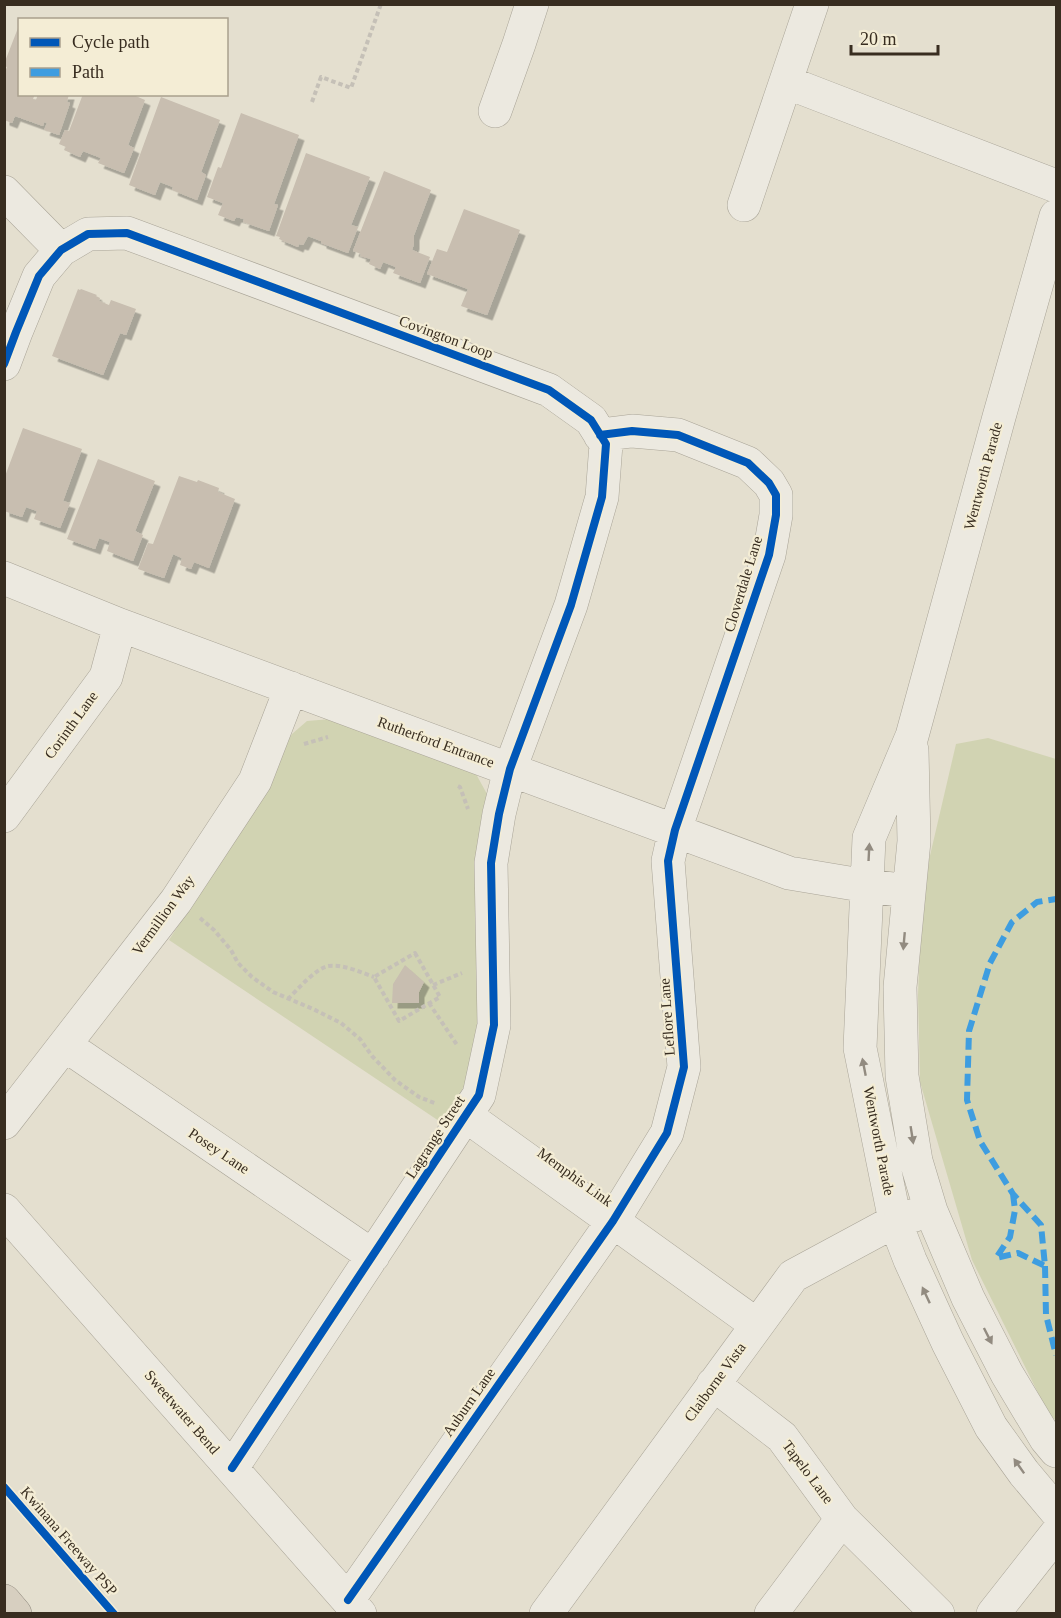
<svg xmlns="http://www.w3.org/2000/svg" width="1061" height="1618" font-family="'Times New Roman',serif">
<style>
.green{fill:#d1d3b2}
.building{fill:#c8beb0;filter:url(#shadow)}
.lines{fill:none;stroke-linecap:round;stroke-linejoin:round}
.minor-casing{stroke:#a9a497;stroke-width:34}
.highway-casing{stroke:#8f897e;stroke-width:34}
.path{stroke:#c5c0b7;stroke-width:4;stroke-dasharray:4.5 3;stroke-linecap:butt}
.minor{stroke:#ece9e0;stroke-width:33}
.highway{stroke:#d7cfc0;stroke-width:33}
.quiet{stroke:#3e9de0;stroke-width:6;stroke-dasharray:12 6;stroke-linecap:butt}
.cycleway-casing{stroke:#f4edd5;stroke-width:11}
.cycleway{stroke:#0057b8;stroke-width:8}
.oneway{fill:#928b80}
.labels{text-anchor:middle;stroke-width:4.5;stroke-linejoin:round;paint-order:stroke}
.street-label{font-size:15px;fill:#382d20;stroke:#f4edd5}
</style>
<defs>
<filter id="shadow"><feDropShadow dx="5.5" dy="5.5" stdDeviation="0" flood-color="#0004"/></filter>
</defs>
<rect width="100%" height="100%" fill="#e4dfcf"/>
<path class="green" d="M331 719 476 774 487 794 485 972 471 1075 442 1123 169 940 246 820 275 760 292 734 307 721Z
M988 738 1056 759V1421L1046 1409 972 1260 920 1082 918 995 922 890 956 744Z"/>
<path class="building" d="M18 28 20 29V94H35L33 99 36 100 38 94H69L67 102 70 103 59 135 44 130 47 123 44 122 43 126 15 116 12 123 4 120V74L7 67 4 66V64Z
M83 94H131L145 100 128 145 134 148 124 173 98 163 101 158 83 151 80 157 64 150 66 147 59 144 65 130 69 131Z
M161 97 220 120 201 172 206 175 197 200 172 190 173 187 160 182 155 195 129 185Z
M241 113 299 135 274 204 278 205 269 231 243 222 244 219 236 217 234 221 218 215 223 203 207 197 218 167 221 168Z
M306 153 370 177 351 225 358 227 348 253 321 243V241L308 236 303 245 299 244 298 247 279 239 280 237 276 236Z
M384 171 431 190 414 235V244L412 250 430 257 420 283 393 273 396 267 383 262 380 269 369 264 371 259 360 256 361 254 353 251Z
M464 209 520 230 487 315 461 306 468 289 427 274 437 249 447 252Z
M78 289 80 290 81 289 97 295 96 296 100 298 99 301 109 305 111 300 136 309 126 335 120 333 103 375 52 356Z
M23 428 82 449 63 501 70 503 60 528 34 519 37 511 26 507 22 517 4 511V479Z
M98 459 155 481 135 531 143 535 133 561 107 551 110 542 99 538 95 549 67 539Z
M179 476 197 482 198 480 219 488 218 492 235 499 209 568 194 562 191 569 180 565 182 558 173 554 164 578 138 569 148 543 153 544Z
M405 965 424 982 419 992V1003H392L393 984Z"/>
<g class="lines">
<defs>
<path id="minor" d="M786 82 1056 186
M495 111 519 44 532 4
M4 192 61 250
M744 205 812 4
M1056 216 999 417 912 736 869 838 860 1048 895 1221 910 1260 948 1343 991 1427 1024 1473 1056 1511
M4 364 16 332 39 276 61 250 88 234 127 233 549 390 591 420 606 444 602 497 571 605 510 769 499 814 491 863 494 1025 479 1095 232 1468
M4 578 120 625 789 873 867 886 909 891
M912 750 914 841 900 987 902 1076 916 1161 931 1211 968 1298 1007 1374 1046 1439 1056 1451
M4 816 106 677 120 625
M65 1045 373 1256
M465 1115 757 1325
M4 1123 176 901 255 781 291 688
M4 1210 360 1614
M713 1384 782 1437 842 1519 938 1614
M348 1600 613 1221 667 1133 684 1067 668 861 675 830 769 555 776 515V495L769 483 748 463 678 435 632 431 600 435
M546 1614 793 1276 895 1221 915 1215
M771 1614 842 1519
M993 1614 1056 1534"/>
<path id="highway" d="M4 1601 15 1614"/>
</defs>
<use href="#minor" class="minor-casing"/>
<use href="#highway" class="highway-casing"/>
<path class="path" d="M312 102 321 77 351 88 381 4
M304 744 328 737
M458 786 460 787 468 809
M200 918 214 930 231 950 238 963 252 977 273 992 313 1009 341 1023 360 1039 372 1056 395 1080 419 1097 437 1104
M415 953 440 997 399 1021 374 977Z
M433 985 462 973
M288 999C298 989 315 969 328 966 343 964 360 972 374 977
M429 1003 457 1045"/>
<use href="#minor" class="minor"/>
<use href="#highway" class="highway"/>
<path class="quiet" d="M1013 1194 1015 1210 1010 1237 996 1258 1018 1253 1045 1266 1041 1225 1013 1194 980 1141 967 1100 969 1031 990 963 1012 922 1037 902 1056 899
M1045 1266 1046 1315 1056 1355"/>
<defs>
<path id="cycleway" d="M4 364 16 332 39 276 61 250 88 234 127 233 549 390 591 420 606 444 602 497 571 605 510 769 499 814 491 863 494 1025 479 1095 232 1468
M4 1487 114 1614
M348 1600 613 1221 667 1133 684 1067 668 861 675 830 769 555 776 515V495L769 483 748 463 678 435 632 431 600 435"/>
</defs>
<use href="#cycleway" class="cycleway-casing"/>
<use href="#cycleway" class="cycleway"/>
</g>
<defs><path id="oneway-solid" d="M-6-.8H1V-3.2L6.5 0L1 3.2V.8H-6Z" transform="scale(1.5)"/></defs>
<g class="oneway">
<use href="#oneway-solid" transform="translate(869 852) rotate(-87)"/>
<use href="#oneway-solid" transform="translate(904 941) rotate(95)"/>
<use href="#oneway-solid" transform="translate(864 1067) rotate(-101)"/>
<use href="#oneway-solid" transform="translate(912 1135) rotate(81)"/>
<use href="#oneway-solid" transform="translate(926 1295) rotate(-115)"/>
<use href="#oneway-solid" transform="translate(988 1336) rotate(63)"/>
<use href="#oneway-solid" transform="translate(1019 1466) rotate(-125)"/>
</g>
<g class="labels">
<g class="street-label">
<text transform="translate(446 337) rotate(20)" y="5">Covington Loop</text>
<text transform="translate(983 476) rotate(-75)" y="5">Wentworth Parade</text>
<text transform="translate(743 584) rotate(-73)" y="5">Cloverdale Lane</text>
<text transform="translate(71 725) rotate(-54)" y="5">Corinth Lane</text>
<text transform="translate(436 742) rotate(20)" y="5">Rutherford Entrance</text>
<text transform="translate(163 915) rotate(-54)" y="5">Vermillion Way</text>
<text transform="translate(667 1017) rotate(-94)" y="5">Leflore Lane</text>
<text transform="translate(435 1137) rotate(-57)" y="5">Lagrange Street</text>
<text transform="translate(879 1141) rotate(79)" y="5">Wentworth Parade</text>
<text transform="translate(219 1151) rotate(34)" y="5">Posey Lane</text>
<text transform="translate(575 1177) rotate(36)" y="5">Memphis Link</text>
<text transform="translate(715 1382) rotate(-54)" y="5">Claiborne Vista</text>
<text transform="translate(469 1402) rotate(-55)" y="5">Auburn Lane</text>
<text transform="translate(182 1412) rotate(49)" y="5">Sweetwater Bend</text>
<text transform="translate(808 1472) rotate(53)" y="5">Tapelo Lane</text>
<text transform="translate(69 1541) rotate(49)" y="5">Kwinana Freeway PSP</text>
</g>
</g>
<rect width="1061" height="1618" fill="none" stroke="#382d20" stroke-width="12"/>
<rect x="18" y="18" width="210" height="78" fill="#f4edd5" stroke="#a9a08d" stroke-width="1.5"/>
<rect x="30" y="38" width="30" height="9" fill="#0057b8" stroke="#a9a08d" stroke-width="1.5"/>
<text x="72" y="48" font-size="18" fill="#382d20">Cycle path</text>
<rect x="30" y="68" width="30" height="9" fill="#3e9de0" stroke="#a9a08d" stroke-width="1.5"/>
<text x="72" y="78" font-size="18" fill="#382d20">Path</text>
<path d="M851 45v9h87v-9" fill="none" stroke="#382d20" stroke-width="3"/>
<text x="860" y="45" font-size="18" fill="#382d20" stroke="#f4edd5" stroke-width="4.5" paint-order="stroke">20 m</text>
</svg>
